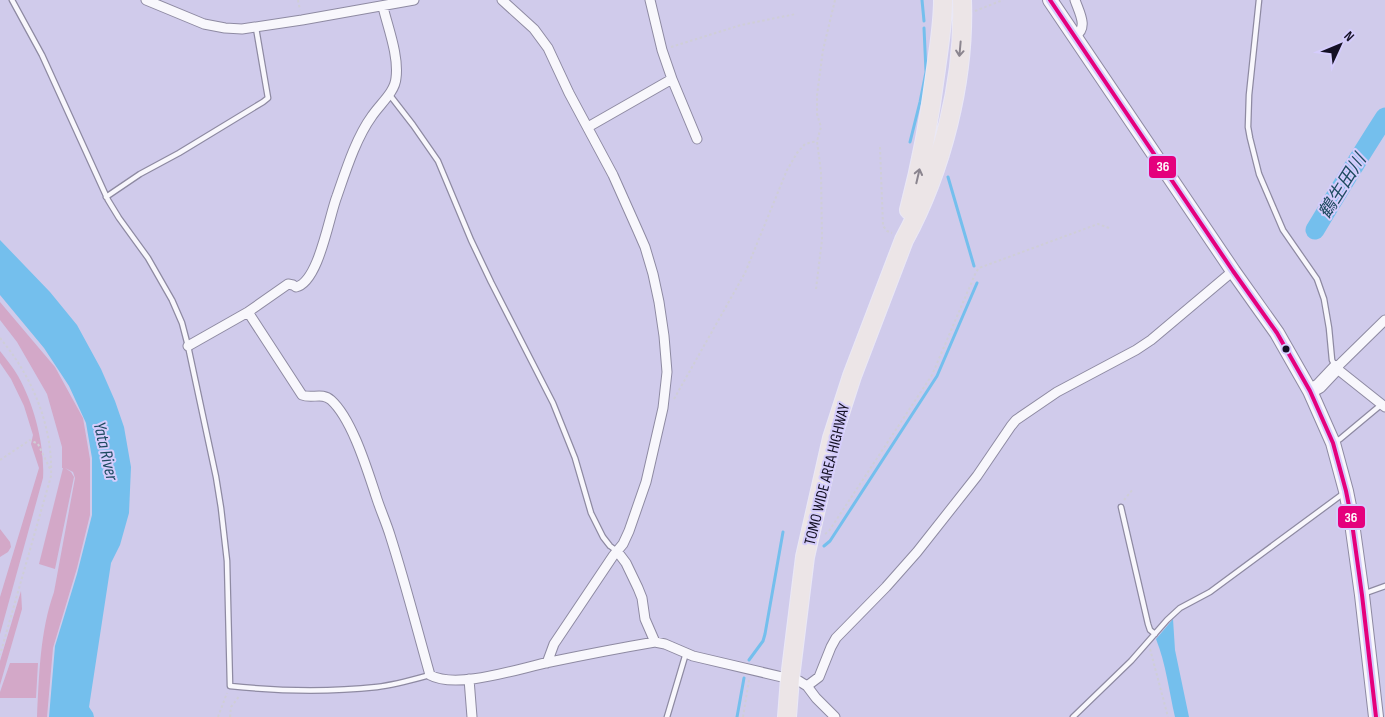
<svg xmlns="http://www.w3.org/2000/svg" width="1385" height="717" font-family="'Sofia Sans Condensed','Noto Sans JP',sans-serif">
<style>
.green{fill:#d3a8c8}
.water{fill:#74bfed}
.lines{fill:none;stroke-linecap:round;stroke-linejoin:round}
.stream{stroke:#74bfed;stroke-width:3}
.river{stroke:#74bfed;stroke-width:19}
.lane-casing{stroke:#8e8aa2;stroke-width:7}
.street-casing{stroke:#8e8aa2;stroke-width:11}
.secondary-casing{stroke:#8e8aa2;stroke-width:16}
.highway-casing{stroke:#eae8f6;stroke-width:20}
.path{stroke:#cfced7;stroke-width:2;stroke-dasharray:2.5 2.5;stroke-linecap:butt}
.lane{stroke:#f8f7fc;stroke-width:4.5}
.street{stroke:#f8f7fc;stroke-width:9}
.secondary{stroke:#f8f7fc;stroke-width:14}
.highway{stroke:#ece5e7;stroke-width:18}
.bus-1-casing{stroke:#d5cdfc;stroke-width:8}
.bus-1{stroke:#e5007d;stroke-width:4}
.oneway{stroke:#8b858f}
.bus-dot{fill:#141024;stroke:#d5cdfc;stroke-width:2}
.labels{text-anchor:middle;stroke-width:4;stroke-linejoin:round;paint-order:stroke}
.street-label{font-size:16px;fill:#141024;stroke:#d5cdfc}
.water-label{font-size:18px;font-style:italic;fill:#1f4b61;stroke:#d5cdfc}
.line-badge{stroke:#d5cdfc;stroke-width:2}
.badge-label{font-size:14px;text-anchor:middle;font-weight:bold;fill:#fff}
</style>
<rect width="100%" height="100%" fill="#d0cbeb"/>
<path class="green" d="M0 302 55 367 83 418 90 459V515L77 568 53 648 47 717H37C39 676 40 631 54 592L75 478 73 472 65 468 71 472 74 477 55 569 39 564 63 468H62V447L47 394 17 342 0 320Z
M0 351C6 359 13 367 18 376 34 404 45 446 43 478L0 634V597L39 468 31 444 33 435 24 406 11 379 0 363Z
M0 529 10 542 11 547 8 552 0 557Z
M21 591 22 609 0 685V661Z
M10 663H38L36 698H0V692Z"/>
<path class="water" d="M0 240 50 292 77 325 101 369 115 401 124 427 131 467 129 513 120 545 111 563 89 707 93 713 94 717H49L55 646 77 574 92 515V458L86 423 69 386 44 348 0 295Z
M1173 619 1175 650 1189 717H1175C1169 691 1166 664 1156 639Z"/>
<g class="lines">
<path class="stream" d="M922 0 924 21
M910 142 920 102 926 72 924 28
M948 177 974 266
M824 546 830 541 937 376 977 283
M749 660 763 641 765 634 783 532
M737 717 744 678"/>
<path class="river" d="M1315 230C1338 192 1361 154 1385 117"/>
<defs>
<path id="lane" d="M12 0 42 55 108 200 119 218 148 258 172 300 182 323 188 346 216 477 221 508 227 561 230 686C277 691 330 692 377 687 395 685 412 680 430 675
M1259 0 1249 95 1248 127 1250 138 1259 174 1283 230 1317 279 1324 299 1329 328 1332 360 1335 366
M389 94 413 125 438 161 471 240 491 282 553 403 575 458 591 513 603 537 610 546 617 551
M106 197 140 174 179 153 263 102 268 98 256 28
M1335 442 1340 439 1382 404
M1121 507 1148 624 1150 630 1155 634
M1363 594 1385 586
M667 717 686 653
M1073 717 1131 661 1167 620 1180 608 1210 592 1344 493"/>
<path id="street" d="M146 0 204 24 225 28 242 29 302 20 414 0
M502 0 534 29 548 48 569 93 613 175 638 231 645 247 653 274 659 302 664 336 667 372 663 408 646 482 629 531 623 544 613 556 554 644 547 663
M650 0 662 50 672 79 697 139
M1075 0C1079 12 1089 28 1075 36
M588 127 672 79
M248 312 302 395C312 399 322 392 331 400 352 419 367 469 376 496 380 509 386 522 390 535 405 582 417 629 430 675 457 690 520 668 550 662 584 655 620 648 655 642L665 644 693 656 799 681 807 686 816 698 835 717
M1385 320 1336 368 1385 407
M188 346 248 312 288 284 293 285 296 287C319 282 329 216 337 196 346 170 356 138 372 116 380 104 395 92 396 78 399 56 388 28 383 7
M617 551 626 563 638 588 642 598 645 619 655 642
M469 679 472 717
M807 686 819 677 831 647 836 638 886 587 917 552 977 476 1011 426 1016 420 1057 392 1136 350 1151 340 1233 271"/>
<path id="secondary" d="M1050 0 1233 271 1277 333 1310 391 1333 443 1346 491 1351 516 1362 595 1376 717
M1310 391 1319 386 1336 368"/>
<path id="highway" d="M909 210C921 164 930 117 936 69 939 46 943 24 943 0
M787 717 790 678 805 557 832 438 852 376 904 240C942 170 965 80 962 0"/>
</defs>
<use href="#lane" class="lane-casing"/>
<use href="#street" class="street-casing"/>
<use href="#secondary" class="secondary-casing"/>
<use href="#highway" class="highway-casing"/>
<path class="path" d="M298 0 300 10
M975 11 1003 0
M671 47 741 25 796 14
M880 147 883 226 887 231 892 233
M816 289 822 240 821 172 817 141 821 127 817 114V95L823 50 835 0
M0 338C32 376 53 426 51 476L0 655
M674 399 745 273 787 170 797 153 805 144 817 141
M0 460 30 440 38 444 51 471
M1124 500 1133 489
M825 534 829 531 932 375 976 272 979 268 1098 224 1109 228
M1150 649 1168 717
M218 717 227 693
M230 717 231 707 240 695
M743 717 749 680"/>
<use href="#lane" class="lane"/>
<use href="#street" class="street"/>
<use href="#secondary" class="secondary"/>
<use href="#highway" class="highway"/>
<defs>
<path id="bus-1" d="M1050 0 1233 271 1277 333 1310 391 1333 443 1346 491 1351 516 1362 595 1376 717"/>
</defs>
<use href="#bus-1" class="bus-1-casing"/>
<use href="#bus-1" class="bus-1"/>
</g>
<defs><path id="oneway-shaft" d="M-6 0H5M1.5-3L5.5 0L1.5 3" fill="none" stroke-width="1.6" stroke-linecap="round" stroke-linejoin="round" transform="scale(1.25)"/></defs>
<g class="oneway">
<use href="#oneway-shaft" transform="translate(960 49) rotate(95)"/>
<use href="#oneway-shaft" transform="translate(918 176) rotate(-77)"/>
</g>
<circle class="bus-dot" cx="1286" cy="349" r="4.5"/>
<g class="labels">
<g class="street-label">
<text transform="translate(826 474) rotate(-76)" y="6">TOMO WIDE AREA HIGHWAY</text>
</g>
<g class="water-label">
<text transform="translate(1342 186) rotate(-58)" y="6">鶴生田川</text>
<text transform="translate(106 451) rotate(77)" y="6">Yata River</text>
</g>
</g>
<g class="line-badge">
<rect x="1148" y="155" width="29" height="24" rx="5" fill="#e5007d"/>
<rect x="1337" y="505" width="29" height="24" rx="5" fill="#e5007d"/>
</g>
<g class="badge-label">
<text x="1163" y="171">36</text>
<text x="1351" y="522">36</text>
</g>
<g transform="translate(1340 45) rotate(46)" stroke="#d5cdfc" stroke-width="4" paint-order="stroke">
<path d="M0-4L9 19L0 12L-9 19Z" fill="#141024"/>
<text y="-8" font-size="14" font-weight="bold" text-anchor="middle" fill="#141024">N</text>
</g>
</svg>
